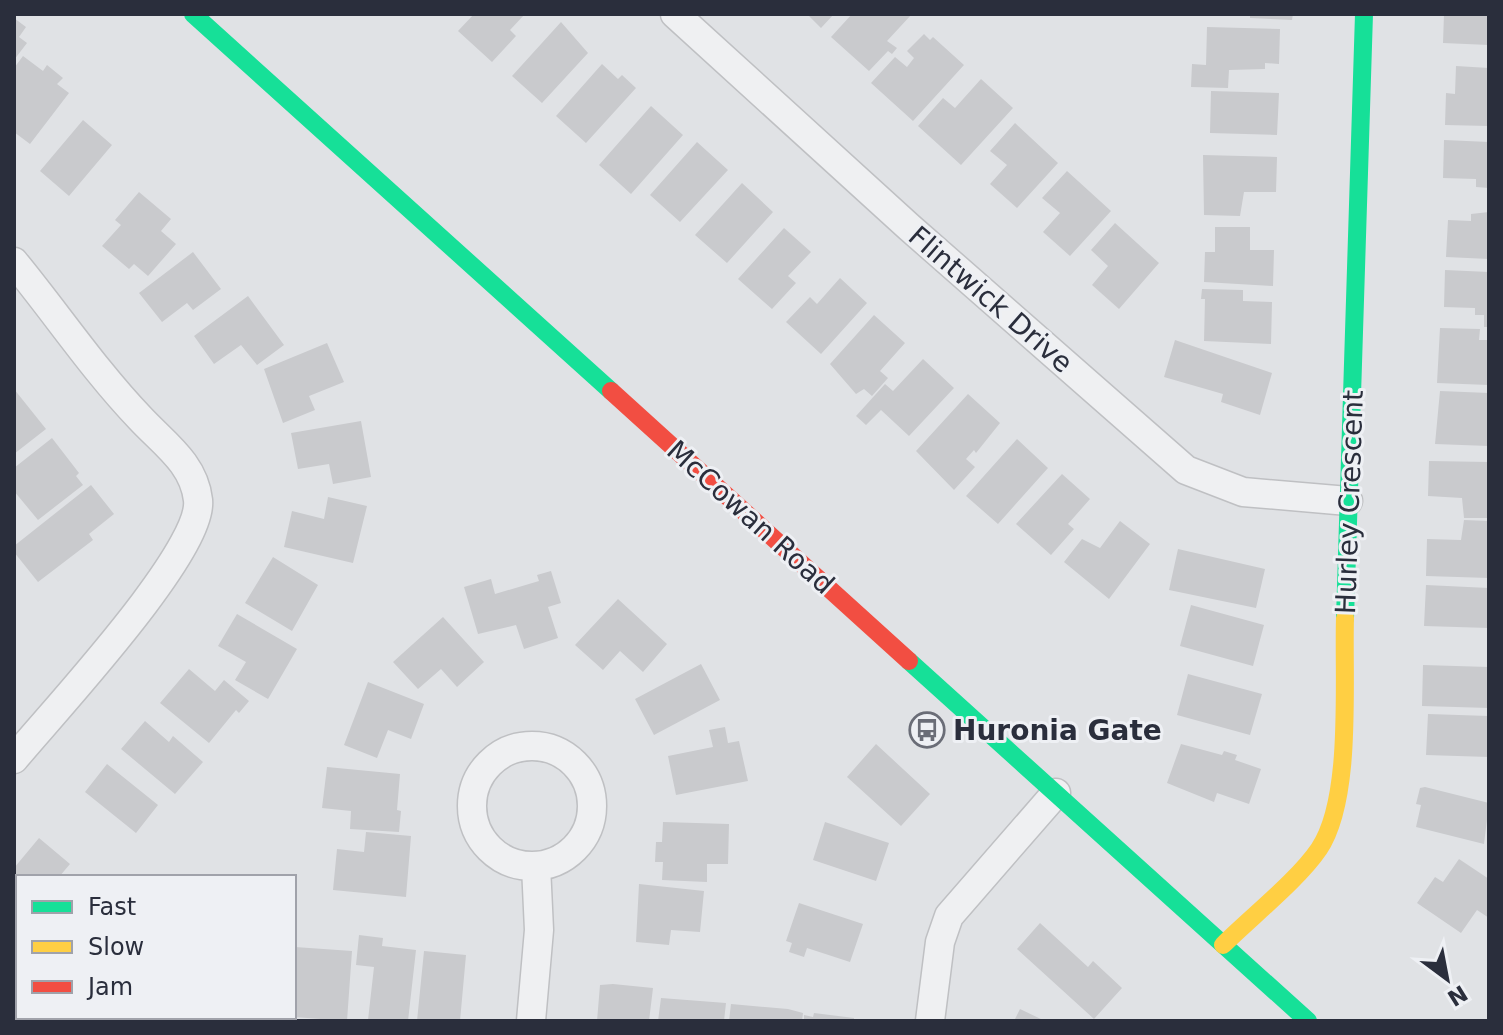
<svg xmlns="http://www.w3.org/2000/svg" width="1503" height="1035" font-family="'DejaVu Sans',sans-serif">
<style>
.building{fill:#c9cacd}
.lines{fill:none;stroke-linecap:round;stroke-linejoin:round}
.street-casing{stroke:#bfc0c3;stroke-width:31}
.street{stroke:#eff0f2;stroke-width:28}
.fast{stroke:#16e098;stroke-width:18}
.slow{stroke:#ffcf43;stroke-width:18}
.jam{stroke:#f24e42;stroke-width:18}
.labels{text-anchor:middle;stroke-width:6;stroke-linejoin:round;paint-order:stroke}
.street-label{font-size:28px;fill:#2a2e3c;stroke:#eef0f4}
.poi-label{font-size:28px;font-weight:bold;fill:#2a2e3c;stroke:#eef0f4;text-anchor:start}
</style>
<rect width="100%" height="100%" fill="#e0e2e5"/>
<path class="building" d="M474 14H525L510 30 516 36 492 62 458 31Z
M807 14H834L821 28Z
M852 14H912L887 41 897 48 892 54 888 51 869 71 831 37Z
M1250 14H1293L1292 20 1250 18Z
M1444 14H1489V45L1443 43Z
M14 18 26 27 19 37 27 43 14 60Z
M561 22 588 53 542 103 512 76Z
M1207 27 1280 29 1279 64 1265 63V69L1229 70 1228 88 1191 87 1192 64 1206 65Z
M924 34 930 40 933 37 964 65 913 121 871 83 895 57 907 67 914 58 907 51Z
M23 56 43 71 47 65 63 78 57 84 69 93 30 144 14 132V68Z
M602 64 618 79 622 75 636 88 586 143 556 116Z
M1456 66 1489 68V126L1445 125 1446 93 1455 94Z
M981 79 1013 108 961 165 918 126 943 98 955 108Z
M1211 91 1279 93 1277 135 1210 133Z
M651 106 683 135 631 194 599 165Z
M83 120 112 145 69 196 40 171Z
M1015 123 1058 163 1017 208 990 184 1007 165 990 151Z
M1444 140 1489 142V188L1476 187V179L1443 178Z
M697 142 728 170 680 222 650 195Z
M1203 155 1277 157 1276 192H1244L1240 216 1204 215Z
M1067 171 1111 211 1070 256 1043 232 1060 213 1042 198Z
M742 183 773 212 727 263 695 235Z
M139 192 171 219 161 231 176 244 148 276 134 264 129 269 102 246 121 225 115 220Z
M1489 212V259L1446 257 1448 220 1471 221V214Z
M1115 223 1159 263 1119 309 1092 285 1108 266 1091 250Z
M1215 227H1250V250H1274L1273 286 1204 282 1205 252H1215Z
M784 228 811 252 788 276 796 283 772 309 738 279Z
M193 252 221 289 193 310 187 303 162 322 139 293Z
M1445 270 1489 272V327H1484V315H1475V308L1444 307Z
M840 278 867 303 821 354 786 322 810 297 817 304Z
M1202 289 1243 290V301L1272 302 1271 344 1204 341 1205 299H1201Z
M248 296 284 345 257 365 241 345 214 364 194 336Z
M874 315 905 343 880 371 888 378 872 396 864 389 856 394 830 364Z
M1440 328 1480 329 1479 340H1489V385L1437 383Z
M1175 340 1272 373 1260 415 1221 402 1223 394 1164 377Z
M327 343 344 382 309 396 315 410 283 423 264 369Z
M923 359 954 388 909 436 881 410 866 425 856 416 885 384 893 391Z
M14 389 46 429 14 454Z
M1440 391 1489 393V446L1435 444Z
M968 394 1000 423 976 453 974 450 966 459 975 467 954 490 916 451Z
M361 421 371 477 333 484 329 464 298 469 291 433Z
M52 438 79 473 76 476 83 485 38 520 14 491V468Z
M1017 439 1048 468 998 524 966 496Z
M1429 461 1489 462V518H1464L1462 498 1428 496Z
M1062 474 1090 499 1068 524 1074 529 1051 555 1016 524Z
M91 485 114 514 89 534 93 540 38 582 14 552V546Z
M328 497 367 506 353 563 284 547 292 511 324 519Z
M1464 520 1489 521V578L1426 576 1427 539 1461 540Z
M1120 521 1150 544 1109 599 1064 562 1082 539 1100 548Z
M1178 549 1265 569 1256 608 1169 590Z
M273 557 318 585 292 631 245 603Z
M551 571 561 603 548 607 558 638 524 649 516 625 478 634 464 587 491 579 495 594 539 581 537 575Z
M1426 585 1489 588V628L1424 626Z
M618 599 667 644 643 672 620 651 603 670 575 645Z
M1191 605 1264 625 1253 666 1180 646Z
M237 614 297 649 268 699 235 680 246 662 218 646Z
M443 617 484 662 457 687 441 669 418 689 393 662Z
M701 664 720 700 654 735 635 699Z
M1423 665 1489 667V708L1422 706Z
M189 669 215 691 224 680 249 701 239 713 236 710 209 743 160 703Z
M1188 674 1262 694 1250 735 1177 715Z
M368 682 424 704 411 739 388 730 377 758 344 745Z
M1428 714 1489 716V757L1426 755Z
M145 721 169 742 173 736 203 762 175 794 121 749Z
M725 727 728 743 739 741 748 781 676 795 668 756 713 747 709 730Z
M876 744 930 794 901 826 847 777Z
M1181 744 1222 755 1224 751 1237 755 1235 760 1261 769 1249 804 1217 793 1214 802 1167 783Z
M107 764 158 805 136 833 85 792Z
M327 767 400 774 397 810 401 811 399 832 350 829 351 811 322 808Z
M1425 787 1489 803 1484 844 1416 827 1421 805 1416 804 1420 788Z
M663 822 729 824 728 864H707V882L662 880 663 862H655L656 842H662Z
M825 822 889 843 876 881 813 860Z
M366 832 411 836 406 897 333 890 337 849 364 852Z
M39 838 70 864 59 877H18V926L14 931V868Z
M1459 859 1489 879V918L1477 910 1461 933 1417 903 1435 877 1443 882Z
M639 884 704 891 700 932 671 930 669 945 636 942Z
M799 903 863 924 850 962 807 948 804 957 789 952 792 943 786 941Z
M1040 923 1088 967 1093 961 1122 988 1094 1019 1017 949Z
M359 935 383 938 382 946 416 950 408 1021 368 1020 374 967 356 965Z
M295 947 352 951 347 1021 294 1017Z
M424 951 466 955 460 1021H417Z
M613 984 653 988 649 1021H597L600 985Z
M661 998 726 1003 724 1021H658Z
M731 1004 788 1009 803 1013 802 1021H729Z
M1020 1009 1045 1021H1014Z
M814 1013 854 1018V1021H804V1015L813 1017Z"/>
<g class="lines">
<defs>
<path id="street" d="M675 14 909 227 1186 470 1243 492 1348 501
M14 262C56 313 94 370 140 418 163 443 194 463 198 500 204 551 51 714 14 759
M472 806a60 60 0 1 1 120 0a60 60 0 1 1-120 0Z
M14 1020 16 1021
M531 1021 539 930 536 866
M930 1021 940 942 949 916 1056 793"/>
</defs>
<use href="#street" class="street-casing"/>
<use href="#street" class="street"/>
<path class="fast" d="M193 14 611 391
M1345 618 1364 14
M909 661 1308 1021"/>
<path class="slow" d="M1223 945C1251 917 1298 880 1319 849 1353 799 1343 679 1345 618"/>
<path class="jam" d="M611 391 909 661"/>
</g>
<defs>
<symbol id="bus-ring" viewBox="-11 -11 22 22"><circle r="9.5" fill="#eef0f4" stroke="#6a6d77" stroke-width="1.5"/><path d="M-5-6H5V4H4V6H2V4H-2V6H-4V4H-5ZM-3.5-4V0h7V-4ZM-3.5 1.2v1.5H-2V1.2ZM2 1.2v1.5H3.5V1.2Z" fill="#6a6d77"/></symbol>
</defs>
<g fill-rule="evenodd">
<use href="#bus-ring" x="907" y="710" width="40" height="40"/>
</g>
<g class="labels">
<g class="street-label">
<text transform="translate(991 299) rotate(41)" y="10">Flintwick Drive</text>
<text transform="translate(1349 502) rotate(-88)" y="10">Hurley Crescent</text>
<text transform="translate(751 517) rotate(42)" y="10">McCowan Road</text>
</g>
<g class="poi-label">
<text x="953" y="740">Huronia Gate</text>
</g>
</g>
<rect width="1503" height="1035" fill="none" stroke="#2a2e3c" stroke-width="32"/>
<rect x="16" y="875" width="280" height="144" fill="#eef0f4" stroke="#a0a2aa" stroke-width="2"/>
<rect x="32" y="901" width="40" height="12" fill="#16e098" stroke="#a0a2aa" stroke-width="2"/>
<text x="88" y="915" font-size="24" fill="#2a2e3c">Fast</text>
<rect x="32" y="941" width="40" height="12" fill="#ffcf43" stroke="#a0a2aa" stroke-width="2"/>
<text x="88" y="955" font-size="24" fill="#2a2e3c">Slow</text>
<rect x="32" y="981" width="40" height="12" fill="#f24e42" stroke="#a0a2aa" stroke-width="2"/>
<text x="88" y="995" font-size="24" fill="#2a2e3c">Jam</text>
<g transform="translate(1447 979) rotate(148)" stroke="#eef0f4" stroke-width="6" paint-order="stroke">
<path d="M0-6L14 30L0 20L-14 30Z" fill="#2a2e3c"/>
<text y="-12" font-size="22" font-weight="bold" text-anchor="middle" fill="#2a2e3c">N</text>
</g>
</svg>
